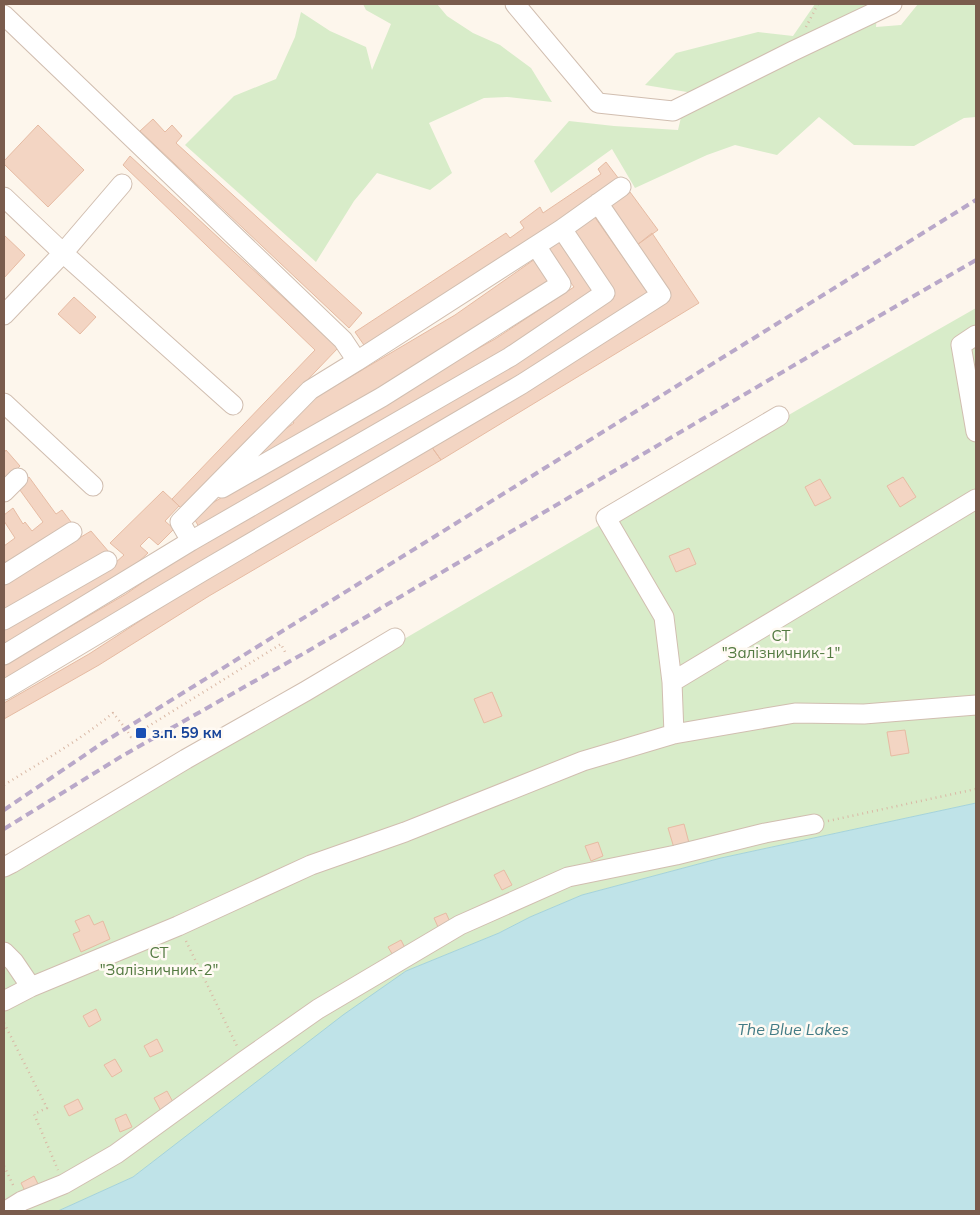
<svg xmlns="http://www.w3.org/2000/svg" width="980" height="1215" font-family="Mulish,sans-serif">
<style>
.green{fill:#d8ecc9}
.water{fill:#bfe3e8;stroke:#a5d3da}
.building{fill:#f3d5c3;stroke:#e6bba3}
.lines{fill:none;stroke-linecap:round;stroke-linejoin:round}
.minor-casing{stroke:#d1beb0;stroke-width:21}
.path{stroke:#d9b8a5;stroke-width:2.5;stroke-dasharray:1 4;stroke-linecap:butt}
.minor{stroke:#fff;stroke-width:19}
.rail{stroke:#b9a8c9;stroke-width:4;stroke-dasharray:8 5;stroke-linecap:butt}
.transit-dot{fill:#1a4fb4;stroke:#fffaf3;stroke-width:2}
.labels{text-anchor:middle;stroke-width:5;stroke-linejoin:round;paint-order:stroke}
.park-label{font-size:15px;fill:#537a41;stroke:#fffaf3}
.transit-label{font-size:15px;font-weight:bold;fill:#164399;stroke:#fffaf3;text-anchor:start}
.water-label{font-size:16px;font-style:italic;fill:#437c86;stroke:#fffaf3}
</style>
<rect width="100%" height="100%" fill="#fdf6ec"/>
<path class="green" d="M363 4H437L447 16 473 33 500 45 531 68 552 102 507 97 484 98 429 123 452 173 430 190 377 173 354 201 316 262 185 145 234 96 276 79 295 37 301 12 330 31 366 47 372 70 391 24 366 10Z
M815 4H878L876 27 901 25 918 4H976V117L964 118 914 146 854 145 819 117 777 155 735 145 707 155 635 188 612 149 551 193 534 161 569 121 614 126 678 130 687 92 645 85 676 53 758 32 793 36Z
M976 308V803L721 858 582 895 530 917 499 933 406 971 133 1177 58 1211H4V872L799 409Z"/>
<path class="water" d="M976 803V1211H58L133 1177 343 1015 406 971 499 933 530 917 582 895 721 858Z"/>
<path class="building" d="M153 119 165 132 172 125 182 136 176 143 362 313 349 328 140 131Z
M38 125 84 170 48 207 4 164V161Z
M130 156 338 348 183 510 172 499 315 350 123 165Z
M606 162 619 179 445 299 366 348 355 332 506 233 510 238 524 228 520 222 540 207 543 213 601 174 598 169Z
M630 192 658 230 637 245 608 207Z
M594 216 648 293 519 376 4 683V665L126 594 178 558 511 363 615 296 572 232Z
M652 233 699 303 441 460 431 446 667 297 637 245Z
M4 235 25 255 4 278Z
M558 241 593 290 506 352 199 527 192 515 416 383 495 339 574 287 547 249Z
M535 259 551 281 471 335 262 458 257 449 294 423 291 419 296 409 455 315Z
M74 297 96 317 80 334 58 314Z
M431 446 441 460 209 596 99 665 4 719V703L89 654 197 584Z
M6 450 20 466 4 482V453Z
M29 477 56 514 62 510 71 522 4 564V546L15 538 4 521V515L13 508 23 524 25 522 32 531 43 522 17 486Z
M903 477 916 497 900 507 887 486Z
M820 479 831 498 815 506 805 487Z
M163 491 179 506 165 521 174 529 158 545 149 537 140 546 148 553 134 566 4 647V629L115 563 124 555 110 543Z
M91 531 109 552 4 614V583Z
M689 548 696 564 676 572 669 556Z
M492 692 502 716 484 723 474 699Z
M905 730 909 753 891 756 887 732Z
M684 824 689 843 674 848 668 828Z
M598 842 603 856 591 861 585 846Z
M504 870 512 885 502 890 494 875Z
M446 913 450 922 438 927 434 918Z
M89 915 94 925 103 921 110 939 81 952 73 934 80 931 75 921Z
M401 940 406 950 394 957 388 947Z
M96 1009 101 1020 89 1027 83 1016Z
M157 1039 163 1051 150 1057 144 1046Z
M115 1059 122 1071 112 1077 104 1065Z
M167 1091 174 1104 161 1111 154 1098Z
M78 1099 83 1109 69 1116 64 1106Z
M126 1114 132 1127 120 1132 115 1119Z
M34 1176 39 1186 26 1193 21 1183Z"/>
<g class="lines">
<defs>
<path id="minor" d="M515 4 598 103 673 111 793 51 892 4
M4 15 343 340 357 361 310 390 180 522 191 541 510 357 605 293 562 229
M4 197 63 253 233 405
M4 315 63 253 122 184
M976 335 961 345 976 432
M357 361 562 229 621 187
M4 403 93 486
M222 488 382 397 561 284 536 246
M4 492 18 478
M4 575 72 532
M4 620 107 561
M4 655 191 541
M672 682 976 499
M4 690 203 571 522 384 661 295 598 203
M674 734 672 682 664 617 606 518 779 416
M4 867 12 863 186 759 306 691 395 638
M4 952 14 962 31 987
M4 1001 31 987 178 926 311 865 405 832 583 761 674 734 795 713 864 714 976 705
M6 1211 22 1201 64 1184 116 1154 244 1061 318 1009 460 925 568 877 676 855 765 833 814 824"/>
</defs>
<use href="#minor" class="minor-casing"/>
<path class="path" d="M806 27 818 4
M4 785C41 762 79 741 113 713L126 729 131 737 281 644 286 654
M828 821 976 789
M186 941 237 1046
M4 1023 47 1108 34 1114 58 1170
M4 1166 14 1187"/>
<use href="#minor" class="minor"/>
<path class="rail" d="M4 810 104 742 976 200
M4 829 122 756 308 651 820 350 976 260"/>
</g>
<rect class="transit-dot" x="135" y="727" width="12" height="12" rx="2.5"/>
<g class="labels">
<g class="park-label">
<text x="781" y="641">СТ<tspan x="781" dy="17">"Залізничник-1"</tspan></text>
<text x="159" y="958">СТ<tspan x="159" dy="17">"Залізничник-2"</tspan></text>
</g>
<g class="transit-label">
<text x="152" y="738">з.п. 59 км</text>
</g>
<g class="water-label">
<text x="793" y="1035">The Blue Lakes</text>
</g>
</g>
<rect width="980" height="1215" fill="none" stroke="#7a5c4d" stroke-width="10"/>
</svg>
